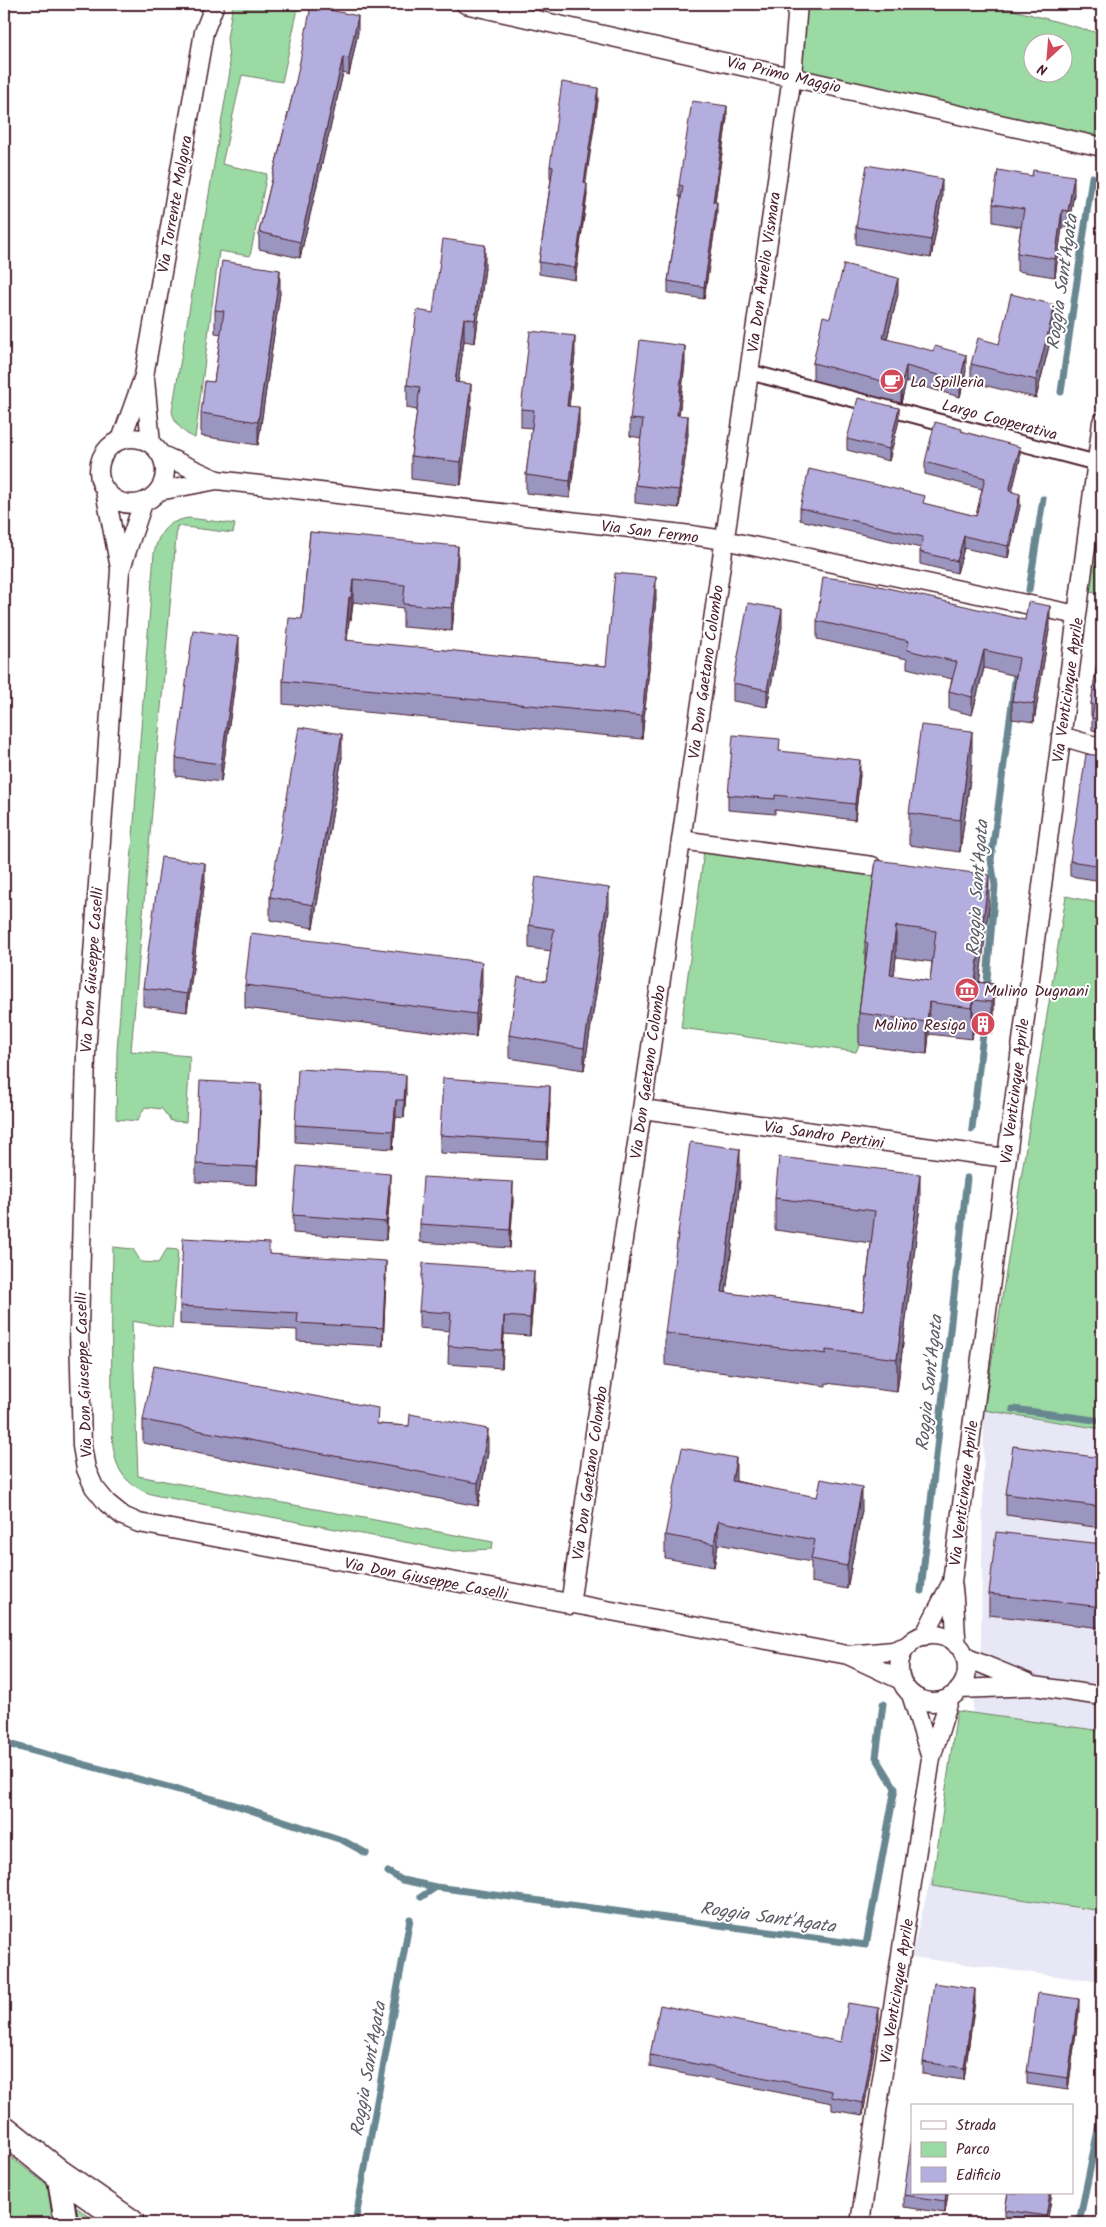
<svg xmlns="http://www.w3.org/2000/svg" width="1106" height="2227" font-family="Kalam,sans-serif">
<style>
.built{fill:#e8e7f5}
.green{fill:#9bdaa3;stroke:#727c67;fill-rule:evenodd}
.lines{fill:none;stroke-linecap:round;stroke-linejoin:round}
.stream{stroke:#688791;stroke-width:7}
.pedestrian-casing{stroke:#4a1f2b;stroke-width:18}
.minor-casing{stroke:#4a1f2b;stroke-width:21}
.tertiary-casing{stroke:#4a1f2b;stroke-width:26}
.primary-casing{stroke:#4a1f2b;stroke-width:31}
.pedestrian{stroke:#fff;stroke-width:14}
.minor{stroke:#fff;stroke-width:18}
.tertiary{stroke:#fff;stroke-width:22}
.primary{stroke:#fff;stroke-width:28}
.wall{fill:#9b96c0;stroke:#4a1f2b;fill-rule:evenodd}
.shaded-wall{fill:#7e7a9c;stroke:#4a1f2b}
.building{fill:#b4aedf;stroke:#4a1f2b;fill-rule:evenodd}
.labels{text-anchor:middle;stroke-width:4;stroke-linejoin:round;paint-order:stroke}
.street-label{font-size:16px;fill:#4a1f2b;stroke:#fff}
.poi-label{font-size:16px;fill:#4a1f2b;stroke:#fff;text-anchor:start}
.water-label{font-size:18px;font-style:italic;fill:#5c5c66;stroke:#fff}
</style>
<rect width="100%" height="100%" fill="#fff"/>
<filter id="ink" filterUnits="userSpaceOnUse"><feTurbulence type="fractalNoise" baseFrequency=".02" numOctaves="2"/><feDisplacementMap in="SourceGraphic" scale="10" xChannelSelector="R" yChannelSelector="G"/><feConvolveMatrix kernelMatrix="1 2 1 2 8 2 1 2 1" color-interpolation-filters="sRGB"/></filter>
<g filter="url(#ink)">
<path class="built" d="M984 1410 1102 1429V1982L911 1957 972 1713 981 1645Z"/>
<path class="green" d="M233 4H299L282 82 242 75 222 164 267 174 250 256 219 251 195 438C184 434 174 423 172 411L230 71 227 38Z
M802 4H992L1102 34V147L794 76ZM1034 42H1064V72H1034Z
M189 518 235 524 233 533 177 526 131 1051 190 1056 186 1122 171 1121 162 1109 145 1107 137 1121 116 1119 117 1051 154 553C159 532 167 521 189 518Z
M1102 539V594L1089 592 1093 547Z
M705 843 881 867 859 1045 856 1052 681 1028Z
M1066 896 1102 904V1429L984 1410Z
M113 1247 133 1249 141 1262 158 1263 167 1249 178 1250 172 1328 132 1321 138 1476 493 1542 492 1549 453 1551 159 1496C144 1493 129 1485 121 1472 109 1452 113 1423 112 1400 111 1349 112 1298 113 1247Z
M957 1711 1102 1731V1911L932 1886Z
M4 2152 84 2213 101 2223H4Z"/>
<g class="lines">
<path class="stream" d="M1061 392 1092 177
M1029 590 1043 499
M986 991 995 886 991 860 1017 667
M972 1129 984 1025
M1013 1409 1102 1421
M921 1591 967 1178
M4 1743 235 1805 342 1840 366 1853
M388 1872 402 1880 436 1887
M421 1897 436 1887 866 1945 895 1788 876 1757 883 1704
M355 2223 410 1919
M1079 2223 1102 2110"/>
<defs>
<path id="pedestrian" d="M749 372 1097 463"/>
<path id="minor" d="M465 4 1102 147
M145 379 151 444
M99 471a33 33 0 1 1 66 0a33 33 0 1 1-66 0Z
M121 440 144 376 204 32 215 4
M162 455 217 480
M105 491 120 568
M159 491 217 480 691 535 724 540 1077 615
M143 503 120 571 86 1054 79 1330 82 1446 86 1469 94 1487 107 1503 123 1516 139 1523 848 1655 901 1680
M1061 736 1102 748
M681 840 872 866
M642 1109 1006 1158
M570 1605 792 76 798 4
M899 1668a34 34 0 1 1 68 0a34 34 0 1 1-68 0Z
M924 1636 952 1582
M957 1645C954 1624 956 1604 952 1582L1102 422
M848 1655 893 1651 909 1645
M965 1657 1028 1683
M960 1689 1033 1686 1102 1696
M911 1694 931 1758
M860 2223 931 1758 950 1697"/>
<path id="tertiary" d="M58 2173 66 2223"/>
<path id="primary" d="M4 2130 58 2173 130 2223"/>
</defs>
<use href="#pedestrian" class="pedestrian-casing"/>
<use href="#minor" class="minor-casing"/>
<use href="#tertiary" class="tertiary-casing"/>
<use href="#primary" class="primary-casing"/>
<use href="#pedestrian" class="pedestrian"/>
<use href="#minor" class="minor"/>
<use href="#tertiary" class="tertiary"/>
<use href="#primary" class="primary"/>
</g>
<path class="wall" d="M1084 4H1102V7Z
M358 32 349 75 343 73 300 258 259 249V232L296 81Z
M598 100 585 183 587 195 575 280 539 274V262L551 179 550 178V166Z
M727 118 715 202 717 214 704 299 668 293V281L681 197H679V185Z
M1074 194 1068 228 1062 227 1055 277 1017 271V253L1021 227 993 222V204Z
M942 197 931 258 856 244V227Z
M485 268 475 343 464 341 458 383 471 407 461 485 411 479V456L417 410 407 408V385L433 313Z
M280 293 258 445 201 436V413L214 382 221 334 215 333V310Z
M898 294 887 339 966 371 960 397 906 382 901 403 813 380V363L830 318Z
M1055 322 1036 398 971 382V364L999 344Z
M575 354 569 406 579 424 570 498 526 493V475L532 428 521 427V409Z
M685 363 679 416 688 434 679 508 635 503V485L641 438 630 436V419Z
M899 420 889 461 847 450V439Z
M962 431 1020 459 1012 492 1020 506 1008 558 964 548 957 573 920 564V552L921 548 800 520V508L925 504 976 516 982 489 925 474V462Z
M310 532 458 569 452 631 403 627V608L353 602 351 620H349L347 641 606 666 656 599 642 739 283 704V681L302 619Z
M1025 620 1050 624 1034 722 1012 719V701L1016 676 984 668 972 715 949 709V691L952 679 907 668V659L817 639V621Z
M782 627 767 707 733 701V683Z
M1102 628V732L1092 730V716H1091V704Z
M239 654 221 782 176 776V758Z
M780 751 860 775 855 820 775 810V814L728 810V795Z
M1102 756V881L1070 876V861Z
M342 757 313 928 270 920V897Z
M972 764 960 852 909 845V813Z
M876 860 989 907 979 982 994 984V1016L992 1033 973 1032 972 1039 929 1034 927 1054 859 1045V1013L865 963V942ZM896 957 932 962 930 981 894 976Z
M205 880 187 1012 143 1006V988Z
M609 911 584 1070 509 1058V1035L546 981 551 951 529 948V925Z
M245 985H482L476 1037 245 1008Z
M406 1093 404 1118 396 1117 393 1149 295 1142V1125Z
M261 1102 257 1185 196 1182V1164Z
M550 1103 547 1159 440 1153V1135Z
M740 1181 726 1293 863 1311 871 1243 775 1230V1198L920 1206 897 1392 826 1383V1386L665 1365V1333Z
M390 1191 386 1240 293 1233V1215Z
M513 1200 510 1248 420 1242V1224Z
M269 1254 386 1278 383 1346 297 1341V1330L180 1324V1306Z
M534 1289 530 1336 504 1334 502 1368 448 1364 449 1331 419 1328V1311Z
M143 1420 378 1424 409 1426 488 1452 478 1506 143 1443Z
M1102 1458V1528L1006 1515V1494Z
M736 1481 862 1510 847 1589 811 1582V1562L718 1544 714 1567 665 1558V1535Z
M1102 1544V1628L989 1615V1594Z
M975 2001 964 2080 923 2074V2062Z
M1079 2011 1068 2090 1027 2084V2072Z
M879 2020 863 2115 832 2110V2103L650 2067V2055L841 2042Z
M948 2193 945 2213 904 2207V2195Z
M1008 2193H1052L1047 2223H1014L1005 2222V2210Z"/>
<path class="shaded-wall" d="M358 16V32L349 75V58Z
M343 57V73L300 258V242Z
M598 88V100L584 195V183Z
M727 106V118L713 214V202Z
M1074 176V194L1068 228V211Z
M942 179V197L931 258V240Z
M587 184V195L575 280V268Z
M717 202V214L704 299V287Z
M1062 210V227L1055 277V259Z
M485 245V268L475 343V320Z
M280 270V293L258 445V422Z
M898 278V294L883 354V338Z
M1055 305V322L1036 398V380Z
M464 318V341L455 405V382Z
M575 336V354L567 423V406Z
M685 346V363L677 433V415Z
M966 355V371L960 397V381Z
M906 366V382L901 403V386Z
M471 384V407L461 485V462Z
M579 407V424L570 498V481Z
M899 408V420L889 461V449Z
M688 416V434L679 508V490Z
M1020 447V459L1009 503V491Z
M1020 494V506L1008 558V546Z
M964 536V548L957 573V561Z
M458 546V569L452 631V608Z
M656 577V599L642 739V716Z
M353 579V602L351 620V598Z
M349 597V620L345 663V640Z
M1050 606V624L1034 722V704Z
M782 609V627L767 707V690Z
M239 637V654L221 782V764Z
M984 650V668L972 715V697Z
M972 731V764L960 852V820Z
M342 734V757L313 928V905Z
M860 760V775L855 820V804Z
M205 863V880L187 1012V994Z
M989 875V907L977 1001 975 982Z
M609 888V911L584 1070V1048Z
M896 926V957L890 1007V975Z
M482 962V985L476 1037V1014Z
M994 984V1016L992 1033V1002Z
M973 1000V1032L972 1039V1008Z
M929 1002V1034L927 1054V1022Z
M406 1075V1093L404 1118V1100Z
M261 1084V1102L257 1185V1167Z
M550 1086V1103L547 1159V1142Z
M396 1100V1117L393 1149V1131Z
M740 1149V1181L722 1325V1292Z
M390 1174V1191L386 1240V1222Z
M920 1174V1206L897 1392V1359Z
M513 1182V1200L510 1248V1230Z
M386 1261V1278L383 1346V1328Z
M534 1271V1289L530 1336V1318Z
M504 1316V1334L502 1368V1350Z
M488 1429V1452L478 1506V1483Z
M736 1458V1481L732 1504V1481Z
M862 1487V1510L847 1589V1566Z
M718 1521V1544L714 1567V1544Z
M975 1989V2001L964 2080V2068Z
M1079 1999V2011L1068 2090V2078Z
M879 2008V2020L863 2115V2103Z
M946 2193H948L945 2213V2201Z
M1050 2193H1052L1047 2223H1046V2216Z"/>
<path class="building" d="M311 6 358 16 349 58 343 57 300 242 259 232 296 81Z
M562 82 598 88 584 183 587 184 575 268 539 262 553 167 550 166Z
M692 101 727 106 713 202H717L704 287 668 281 683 186 679 185Z
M867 165 942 179 931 240 856 227Z
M998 170 1032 176 1033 170 1074 176 1068 211 1062 210 1055 259 1017 253 1024 209 993 204Z
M443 239 485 245 475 320 464 318 455 382 471 384 461 462 411 456 420 387 407 385 417 310 433 313Z
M222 261 280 270 258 422 201 413 205 381 214 382 224 311 215 310Z
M844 264 898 278 883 338 933 351 935 346 966 355 960 381 906 366 901 386 813 363 823 316 830 318Z
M1011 294 1055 305 1036 380 971 364 978 338 999 344Z
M530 331 575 336 567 406 579 407 570 481 526 475 534 410 521 409Z
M640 340 685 346 677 415 688 416 679 490 635 485 643 420 630 419Z
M858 398 899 408 889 449 847 439Z
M935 422 962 429 961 431 1020 447 1009 491 1020 494 1008 546 964 536 957 561 920 552 923 537 800 508 809 469 925 496 923 503 976 516 985 478 925 462Z
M310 532 458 546 452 608 403 604 405 585 353 579 351 598 349 597 345 640 606 666 615 573 656 577 642 716 283 681 289 618 302 619Z
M823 577 862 582 1025 620 1028 602 1050 606 1034 704 1012 701 1019 658 984 650 972 697 949 691 957 662 907 650 909 641 817 621Z
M748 603 782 609 767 690 733 683Z
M1102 628V720L1092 718 1094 705 1091 704Z
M193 630 239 637 221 764 176 758Z
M921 725 972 731 960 820 909 813Z
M299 727 342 734 313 905 270 897Z
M733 735 780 739 779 751 860 760 855 804 775 795V799L728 795Z
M1086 754 1102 756V866L1070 861Z
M161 857 205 863 187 994 143 988Z
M876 860 989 875 975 982 994 984 992 1002 973 1000 972 1008 929 1002 927 1022 859 1013 868 943 865 942ZM896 926 936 931 930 981 890 975Z
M536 877 609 888 584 1048 509 1035 518 977 546 981 554 929 529 925Z
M251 933 482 962 476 1014 245 985Z
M298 1069 406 1075 404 1100H396L393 1131 295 1125Z
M443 1078 550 1086 547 1142 440 1135Z
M200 1081 261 1084 257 1167 196 1164Z
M690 1142 740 1149 722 1292 863 1311 875 1211 775 1198 779 1157 920 1174 897 1359 826 1350V1354L665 1333Z
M297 1166 390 1174 386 1222 293 1215Z
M423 1177 513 1182 510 1230 420 1224Z
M183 1238 269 1243V1254L386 1261 383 1328 297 1323 298 1313 180 1306Z
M423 1263 534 1271 530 1318 504 1316 502 1350 448 1346 451 1313 419 1311Z
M154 1366 378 1408 377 1424 409 1426 410 1414 488 1429 478 1483 143 1420Z
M1013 1446 1102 1458V1507L1006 1494Z
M682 1448 736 1458 732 1481 817 1497 821 1479 862 1487 847 1566 811 1559 815 1540 718 1521 714 1544 665 1535Z
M996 1532 1102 1544V1607L989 1594Z
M934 1983 975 1989 964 2068 923 2062Z
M1038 1993 1079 1999 1068 2078 1027 2072Z
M848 2003 879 2008 863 2103 832 2097V2091L650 2055 660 2005 841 2042Z
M912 2136V2193H946L945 2201 904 2195Z
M1008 2193H1050L1046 2216 1005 2210Z"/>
</g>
<defs>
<symbol id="cafe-disc" viewBox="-11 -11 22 22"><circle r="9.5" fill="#d1495b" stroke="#fff"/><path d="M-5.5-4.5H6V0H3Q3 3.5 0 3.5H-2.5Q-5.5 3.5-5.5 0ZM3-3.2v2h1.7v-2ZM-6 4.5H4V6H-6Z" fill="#fff"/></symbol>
<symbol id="museum-disc" viewBox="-11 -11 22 22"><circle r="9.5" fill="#d1495b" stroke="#fff"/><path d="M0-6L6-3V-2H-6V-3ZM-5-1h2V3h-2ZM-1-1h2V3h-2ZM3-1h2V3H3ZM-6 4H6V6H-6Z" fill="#fff"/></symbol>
<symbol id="building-disc" viewBox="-11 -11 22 22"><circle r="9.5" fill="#d1495b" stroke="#fff"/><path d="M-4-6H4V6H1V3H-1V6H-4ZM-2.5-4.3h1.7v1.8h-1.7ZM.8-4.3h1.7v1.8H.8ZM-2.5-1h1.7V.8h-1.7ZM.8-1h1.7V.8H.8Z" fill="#fff"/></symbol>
</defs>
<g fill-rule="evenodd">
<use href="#cafe-disc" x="878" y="367" width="28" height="28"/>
<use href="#museum-disc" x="953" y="976" width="28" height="28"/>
<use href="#building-disc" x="969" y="1010" width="28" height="28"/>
</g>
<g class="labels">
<g class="street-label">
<text transform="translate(784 74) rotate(13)" y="6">Via Primo Maggio</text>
<text transform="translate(174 204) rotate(-80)" y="6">Via Torrente Molgora</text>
<text transform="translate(763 272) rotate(-82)" y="6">Via Don Aurelio Vismara</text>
<text transform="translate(1000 419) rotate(15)" y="6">Largo Cooperativa</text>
<text transform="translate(650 531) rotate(7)" y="6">Via San Fermo</text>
<text transform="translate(705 672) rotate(-82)" y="6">Via Don Gaetano Colombo</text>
<text transform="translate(1067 690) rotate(-82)" y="6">Via Venticinque Aprile</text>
<text transform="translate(91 970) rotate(-86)" y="6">Via Don Giuseppe Caselli</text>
<text transform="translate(647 1072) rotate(-82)" y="6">Via Don Gaetano Colombo</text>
<text transform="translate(1014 1091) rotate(-83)" y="6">Via Venticinque Aprile</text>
<text transform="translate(824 1134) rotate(8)" y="6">Via Sandro Pertini</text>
<text transform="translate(83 1375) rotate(-92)" y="6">Via Don Giuseppe Caselli</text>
<text transform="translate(589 1473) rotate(-82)" y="6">Via Don Gaetano Colombo</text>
<text transform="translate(963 1493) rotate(-83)" y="6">Via Venticinque Aprile</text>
<text transform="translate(426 1578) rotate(11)" y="6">Via Don Giuseppe Caselli</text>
<text transform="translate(896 1991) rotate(-81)" y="6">Via Venticinque Aprile</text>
</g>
<g class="poi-label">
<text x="910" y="387">La Spilleria</text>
<text x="984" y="996">Mulino Dugnani</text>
<text x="966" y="1030" text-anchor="end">Molino Resiga</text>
</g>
<g class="water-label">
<text transform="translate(1062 282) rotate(-82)" y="6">Roggia Sant'Agata</text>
<text transform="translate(977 888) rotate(-86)" y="6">Roggia Sant'Agata</text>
<text transform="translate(929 1383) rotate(-84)" y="6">Roggia Sant'Agata</text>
<text transform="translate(768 1917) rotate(8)" y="6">Roggia Sant'Agata</text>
<text transform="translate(368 2069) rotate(-80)" y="6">Roggia Sant'Agata</text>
</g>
</g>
<rect width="1106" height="2227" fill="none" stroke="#fff" stroke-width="20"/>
<rect x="10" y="10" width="1086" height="2207" fill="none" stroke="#4a1f2b" stroke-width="2" filter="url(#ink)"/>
<rect x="911" y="2104" width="162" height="90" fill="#ffffff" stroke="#b7a5aa"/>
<rect x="921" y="2121" width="25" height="8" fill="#ffffff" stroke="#b7a5aa"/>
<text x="956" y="2130" font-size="15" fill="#4a1f2b">Strada</text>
<rect x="921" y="2142" width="25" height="15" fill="#9bdaa3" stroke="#b7a5aa"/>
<text x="956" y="2154" font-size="15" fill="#4a1f2b">Parco</text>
<rect x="921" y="2167" width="25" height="15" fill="#b4aedf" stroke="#b7a5aa"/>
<text x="956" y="2180" font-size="15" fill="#4a1f2b">Edificio</text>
<g transform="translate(1048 58) rotate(206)"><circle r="24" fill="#ffffff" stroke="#b7a5aa"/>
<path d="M0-4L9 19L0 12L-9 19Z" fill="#d1495b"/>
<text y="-8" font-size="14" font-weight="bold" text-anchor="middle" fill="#4a1f2b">N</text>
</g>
</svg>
